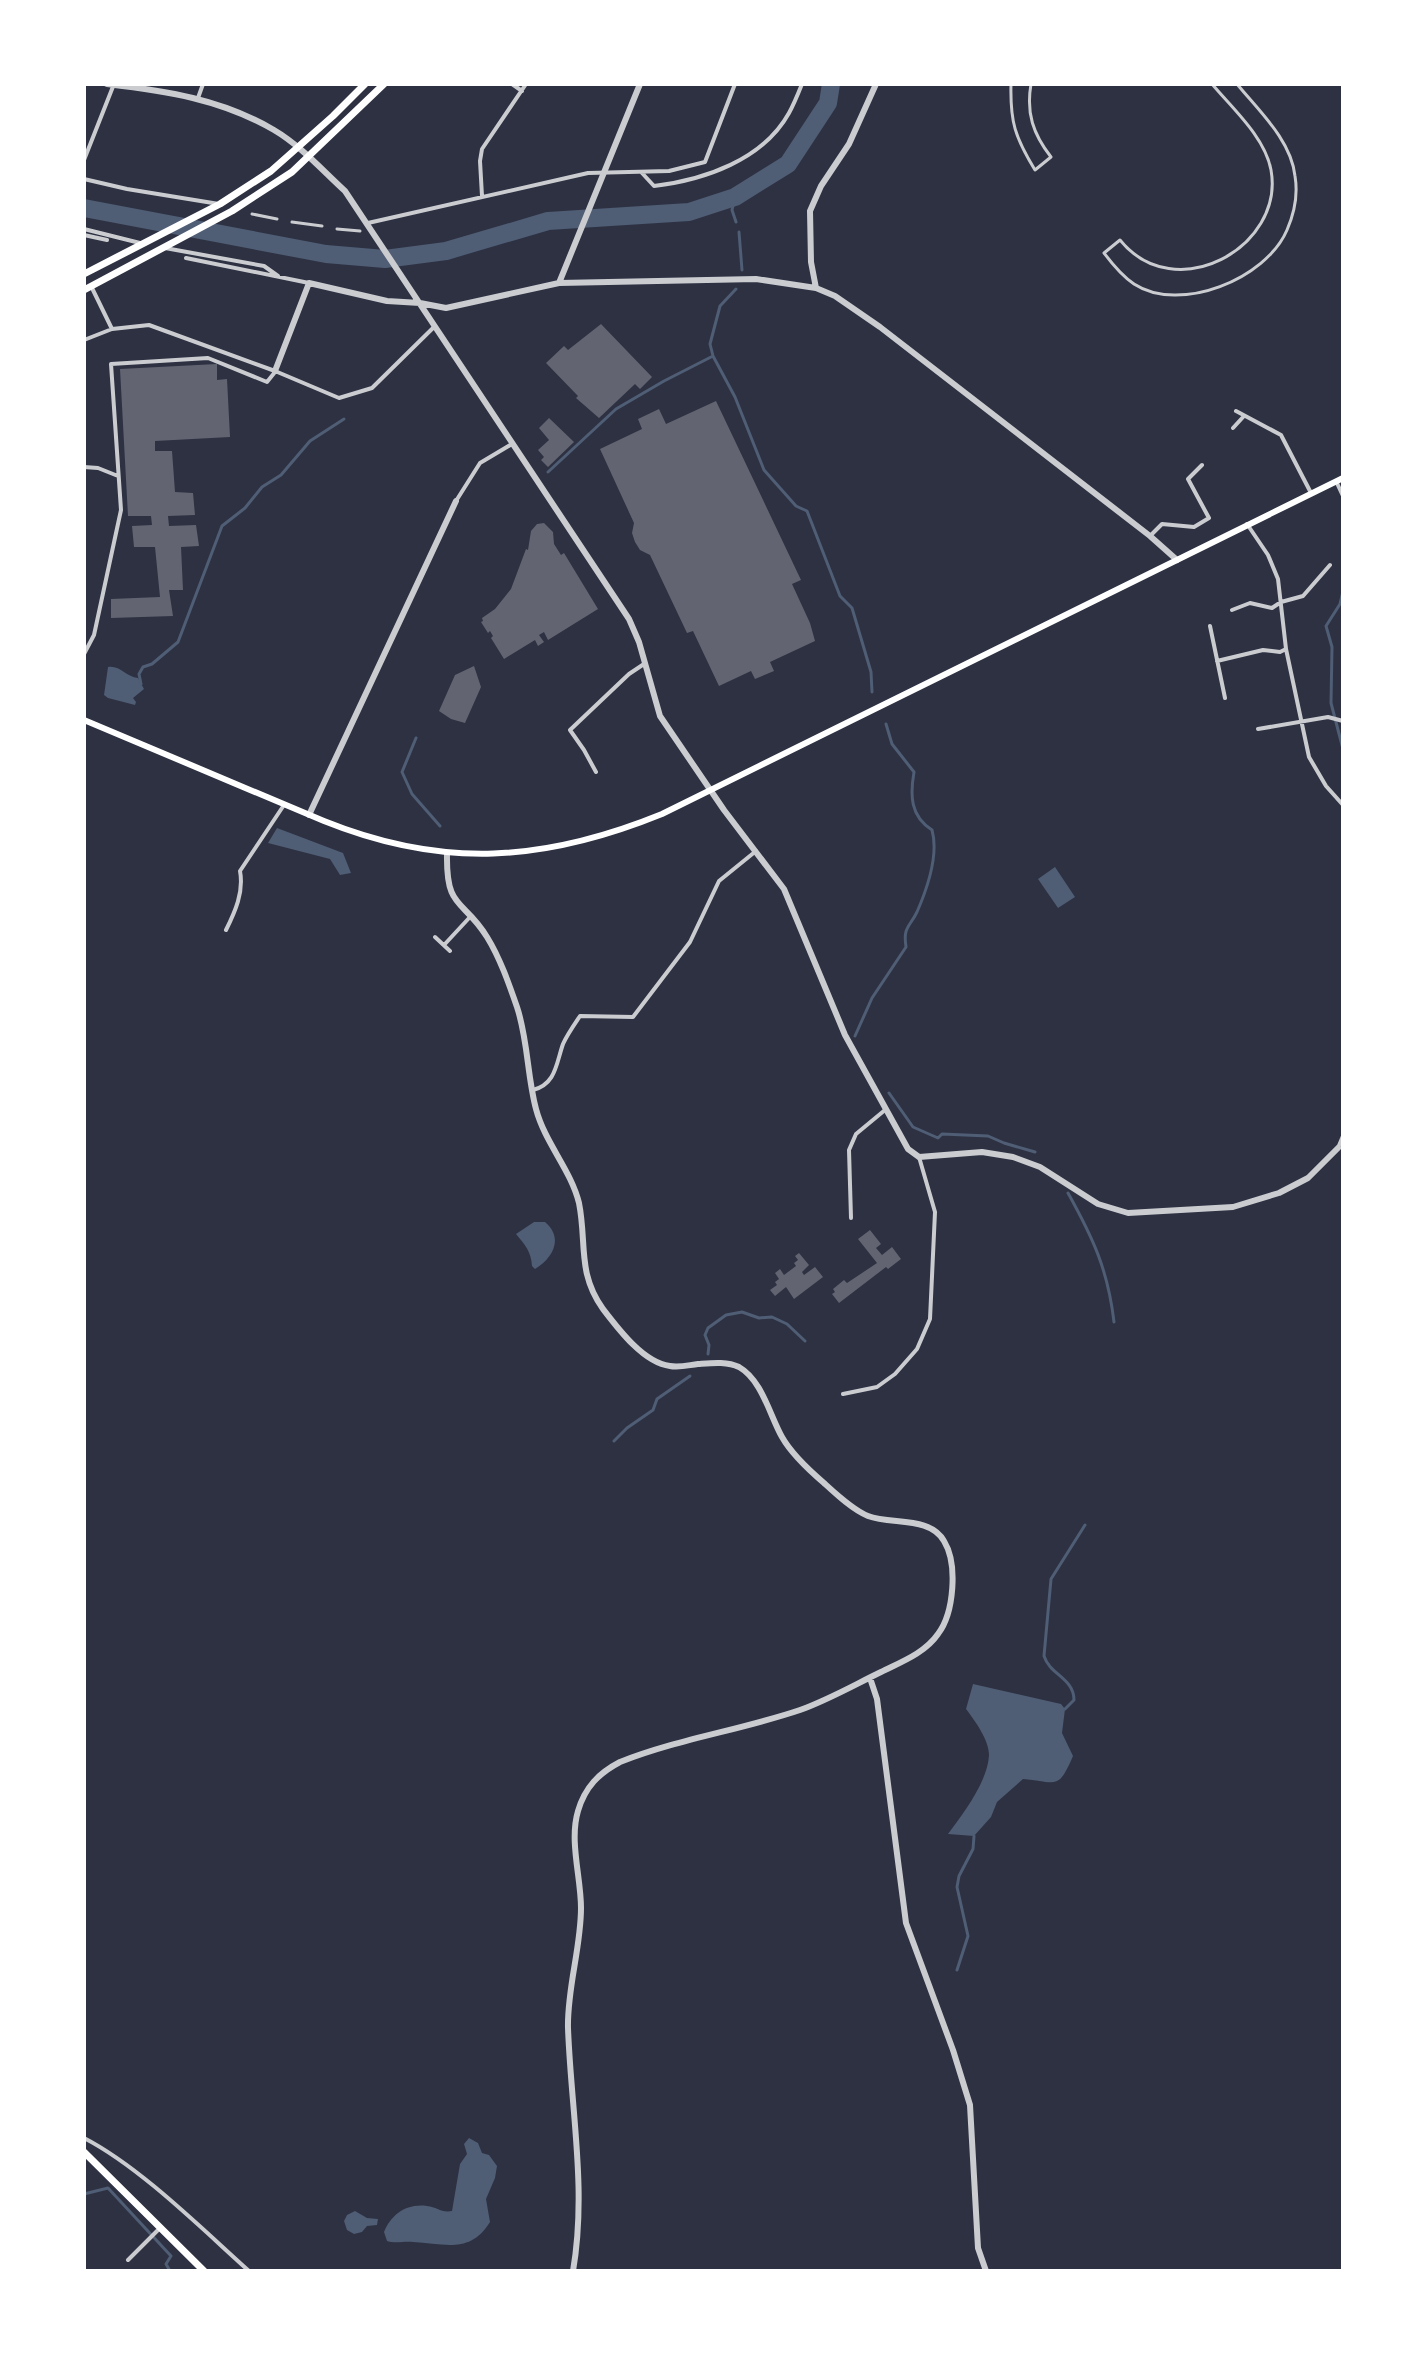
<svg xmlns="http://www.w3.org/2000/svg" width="1427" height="2355" font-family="Cabin,sans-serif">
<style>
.water{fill:#4f5d75}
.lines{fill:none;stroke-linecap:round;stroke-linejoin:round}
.stream{stroke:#4f5d75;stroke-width:3}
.river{stroke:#4f5d75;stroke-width:18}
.building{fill:#626471}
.pedestrian{stroke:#caccd0;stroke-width:3}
.minor{stroke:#caccd0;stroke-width:4}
.tertiary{stroke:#caccd0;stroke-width:6}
.secondary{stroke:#fff;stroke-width:6}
.trunk{stroke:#fff;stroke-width:7}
</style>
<rect width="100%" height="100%" fill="#2d3142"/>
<path class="water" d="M108 667C120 665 126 677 138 678L144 689 133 698 136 702 135 705 108 698 104 695Z
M277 828 343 853 351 873 340 875 330 859 268 843Z
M1055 867 1075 897 1058 908 1038 879Z
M534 1222H545C564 1238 553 1258 535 1269L532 1266C531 1251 525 1245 516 1234Z
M973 1684 1061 1704 1065 1709 1062 1733 1073 1756C1058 1791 1057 1782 1023 1779L997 1802 991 1817 974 1836 948 1834C963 1814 988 1781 989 1755 989 1740 975 1721 966 1709Z
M469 2138 478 2143 482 2153 489 2155 497 2166 495 2178 486 2199 490 2222C470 2255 443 2243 413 2242 403 2241 396 2244 387 2241L384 2232C391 2215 406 2203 427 2206 437 2207 441 2213 452 2211L460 2164 467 2154 464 2144Z
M355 2211 367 2218 378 2219 377 2225 367 2226 362 2232 354 2234 347 2230 344 2221 347 2215Z"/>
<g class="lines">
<path class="stream" d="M735 197 732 210 736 222
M739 232 742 270
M736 289 720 306 710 344 713 356 735 397 764 470 796 506 807 511 840 596 852 608 871 672 872 692
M548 472 616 409 664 381 713 356
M1343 591 1340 604 1326 626 1332 647 1331 703 1343 749
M141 684 139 674 143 667 152 664 178 642 222 526 245 508 262 487 281 475 310 441 344 419
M416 738 402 772 412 794 440 826
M855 1036 872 998 906 947C903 927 909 928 917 912 927 889 939 855 932 830 910 816 910 795 914 772L892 744 886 724
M889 1093 913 1127 938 1138 942 1134 988 1136 1004 1143 1035 1152
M1068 1193C1093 1238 1108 1270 1114 1322
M708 1354 709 1345 705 1335 708 1328 726 1315 742 1312 759 1318 772 1317 787 1324 805 1341
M614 1441 627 1428 653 1410 657 1399 690 1376
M1065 1709 1074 1700C1074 1678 1050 1675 1044 1656L1051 1579 1085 1525
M957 1970 968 1936 957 1887 959 1876 973 1849 974 1836
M84 2194 108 2188 171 2256 166 2264 170 2271"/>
<path class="river" d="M84 208 326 254 385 259 446 251 548 221 689 212 735 197 788 164 828 103 831 84"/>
</g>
<path class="building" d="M601 324 652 377 640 389 635 384 599 418 576 398 578 396 546 363 564 346 568 350Z
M217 364V380L227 379 230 437 155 441V451H172L175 492 193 493 195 515 168 516 169 526 196 525 199 546 181 547 183 590H169L173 616 111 618V599L160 597 155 547H134L132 526 152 525 151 516H128L120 369Z
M716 401 801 580 792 584 810 623 815 641 770 662 774 671 755 679 751 671 719 686 693 631 687 633 650 555 640 550 635 542 632 533 634 523 600 449 642 429 638 419 659 409 666 424Z
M549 418 574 442 548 467 541 460 544 457 538 450 549 440 539 428Z
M544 523 553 532 554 544 561 555 564 553 598 609 548 640 544 632 539 635 544 642 538 646 535 640 504 659 491 638 493 636 490 631 488 633 481 622 483 621 482 618 495 609 511 589 526 549 528 550 531 531 537 524Z
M474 666 481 687 465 723 451 719 439 711 455 675Z
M870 1230 881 1244 876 1248 882 1255 892 1247 901 1259 888 1269 886 1267 839 1303 832 1294 835 1292 833 1289 844 1280 847 1283 877 1263 858 1239Z
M799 1253 809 1265 802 1272 804 1275 815 1267 823 1277 794 1299 786 1287 775 1296 770 1290 777 1285 775 1282 779 1279 775 1273 780 1269 784 1275 796 1266 794 1263 798 1260 795 1256Z"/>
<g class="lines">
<path class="pedestrian" d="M1011 84C1010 122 1015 137 1035 170L1051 157C1033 134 1026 113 1031 84
M1212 84C1232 108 1265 137 1271 170 1285 247 1175 308 1120 240L1104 253C1113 265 1122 276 1134 284 1180 314 1266 279 1287 230 1294 214 1298 194 1295 176 1291 140 1259 111 1237 84
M252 214 277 219
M292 222 322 226
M337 229 360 231"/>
<path class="minor" d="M512 84 522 91
M198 98 203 84
M84 160 114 84
M642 173 654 186C704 180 763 160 789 113 794 104 798 94 802 84
M84 179 127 189 219 204
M482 196 480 161 482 149 526 84
M368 223 588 173 669 171 705 162 735 84
M84 229 140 243
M84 235 107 240
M165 248 264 266 278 276
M186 258 309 283
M92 288 112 329
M84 340 112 329 149 325 275 371 339 398 372 388 434 327
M1236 411 1281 435 1311 493
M1233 428 1244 416
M84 467 98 468 118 476
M1336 481 1343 496
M456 501 480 463 512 444
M1247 524 1268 555 1278 579 1286 649 1309 757 1326 786 1343 805
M1151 535 1162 524 1194 527 1209 518 1188 479 1202 465
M1232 610 1250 603 1272 608 1281 602 1303 596 1330 565
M1210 626 1225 698
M84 654 94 635 121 510 111 364 208 358 267 382 275 372
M1217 661 1263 650 1280 652 1286 649
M1258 729 1328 717 1343 721
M596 772 584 750 570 730 629 674 644 664
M226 930C235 912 244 892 240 871L284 805
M435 937 450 951
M444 945 470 917
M533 1090C556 1084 556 1064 563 1044 567 1035 574 1025 580 1016L633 1017 690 942 719 881 756 851
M1338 1148 1343 1136
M851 1218 849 1150 856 1134 885 1110
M843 1394 877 1387 895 1374 917 1349 930 1319 935 1212 919 1157
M84 2138C140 2167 201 2228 249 2271
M128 2260 160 2228"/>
<path class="tertiary" d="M107 84C166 91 221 99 274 130 301 146 322 170 345 191L629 619 639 642 660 716 724 810 784 889 845 1035 908 1149 919 1157 982 1152 1013 1157 1040 1167 1098 1204 1128 1213 1233 1207 1279 1193 1308 1178 1338 1148
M876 84 849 144 821 186 810 211 811 262 816 288 835 296 880 327 1150 536 1177 560
M559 283 640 84
M275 371 309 283 387 301 420 303 446 308 559 283 756 279 816 288
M309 815 456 501
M447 854C446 911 463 898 487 937 500 958 509 984 517 1007 528 1040 527 1075 536 1109 545 1143 571 1170 579 1203 587 1243 577 1273 603 1309 619 1330 644 1363 670 1366 679 1368 689 1365 698 1364 711 1363 727 1361 739 1367 762 1380 770 1416 782 1437 791 1453 810 1471 824 1483 836 1494 853 1510 868 1516 892 1525 930 1516 944 1541 958 1564 954 1613 938 1634 925 1653 901 1662 881 1672 854 1685 828 1700 800 1710 741 1730 678 1739 620 1762 599 1773 585 1787 578 1811 569 1841 581 1877 581 1908 581 1948 567 1988 568 2028 571 2110 587 2190 573 2271
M870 1678 877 1699 906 1923 953 2050 970 2105 978 2248 986 2271"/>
<path class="secondary" d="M84 720 324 821C443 869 544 862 662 814L1343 478"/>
<path class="trunk" d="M84 274 220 204 271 171 333 116 365 84
M84 290 232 211 292 172 384 84
M84 2152 204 2271"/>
</g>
<rect width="1427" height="2355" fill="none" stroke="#ffffff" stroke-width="172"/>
</svg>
